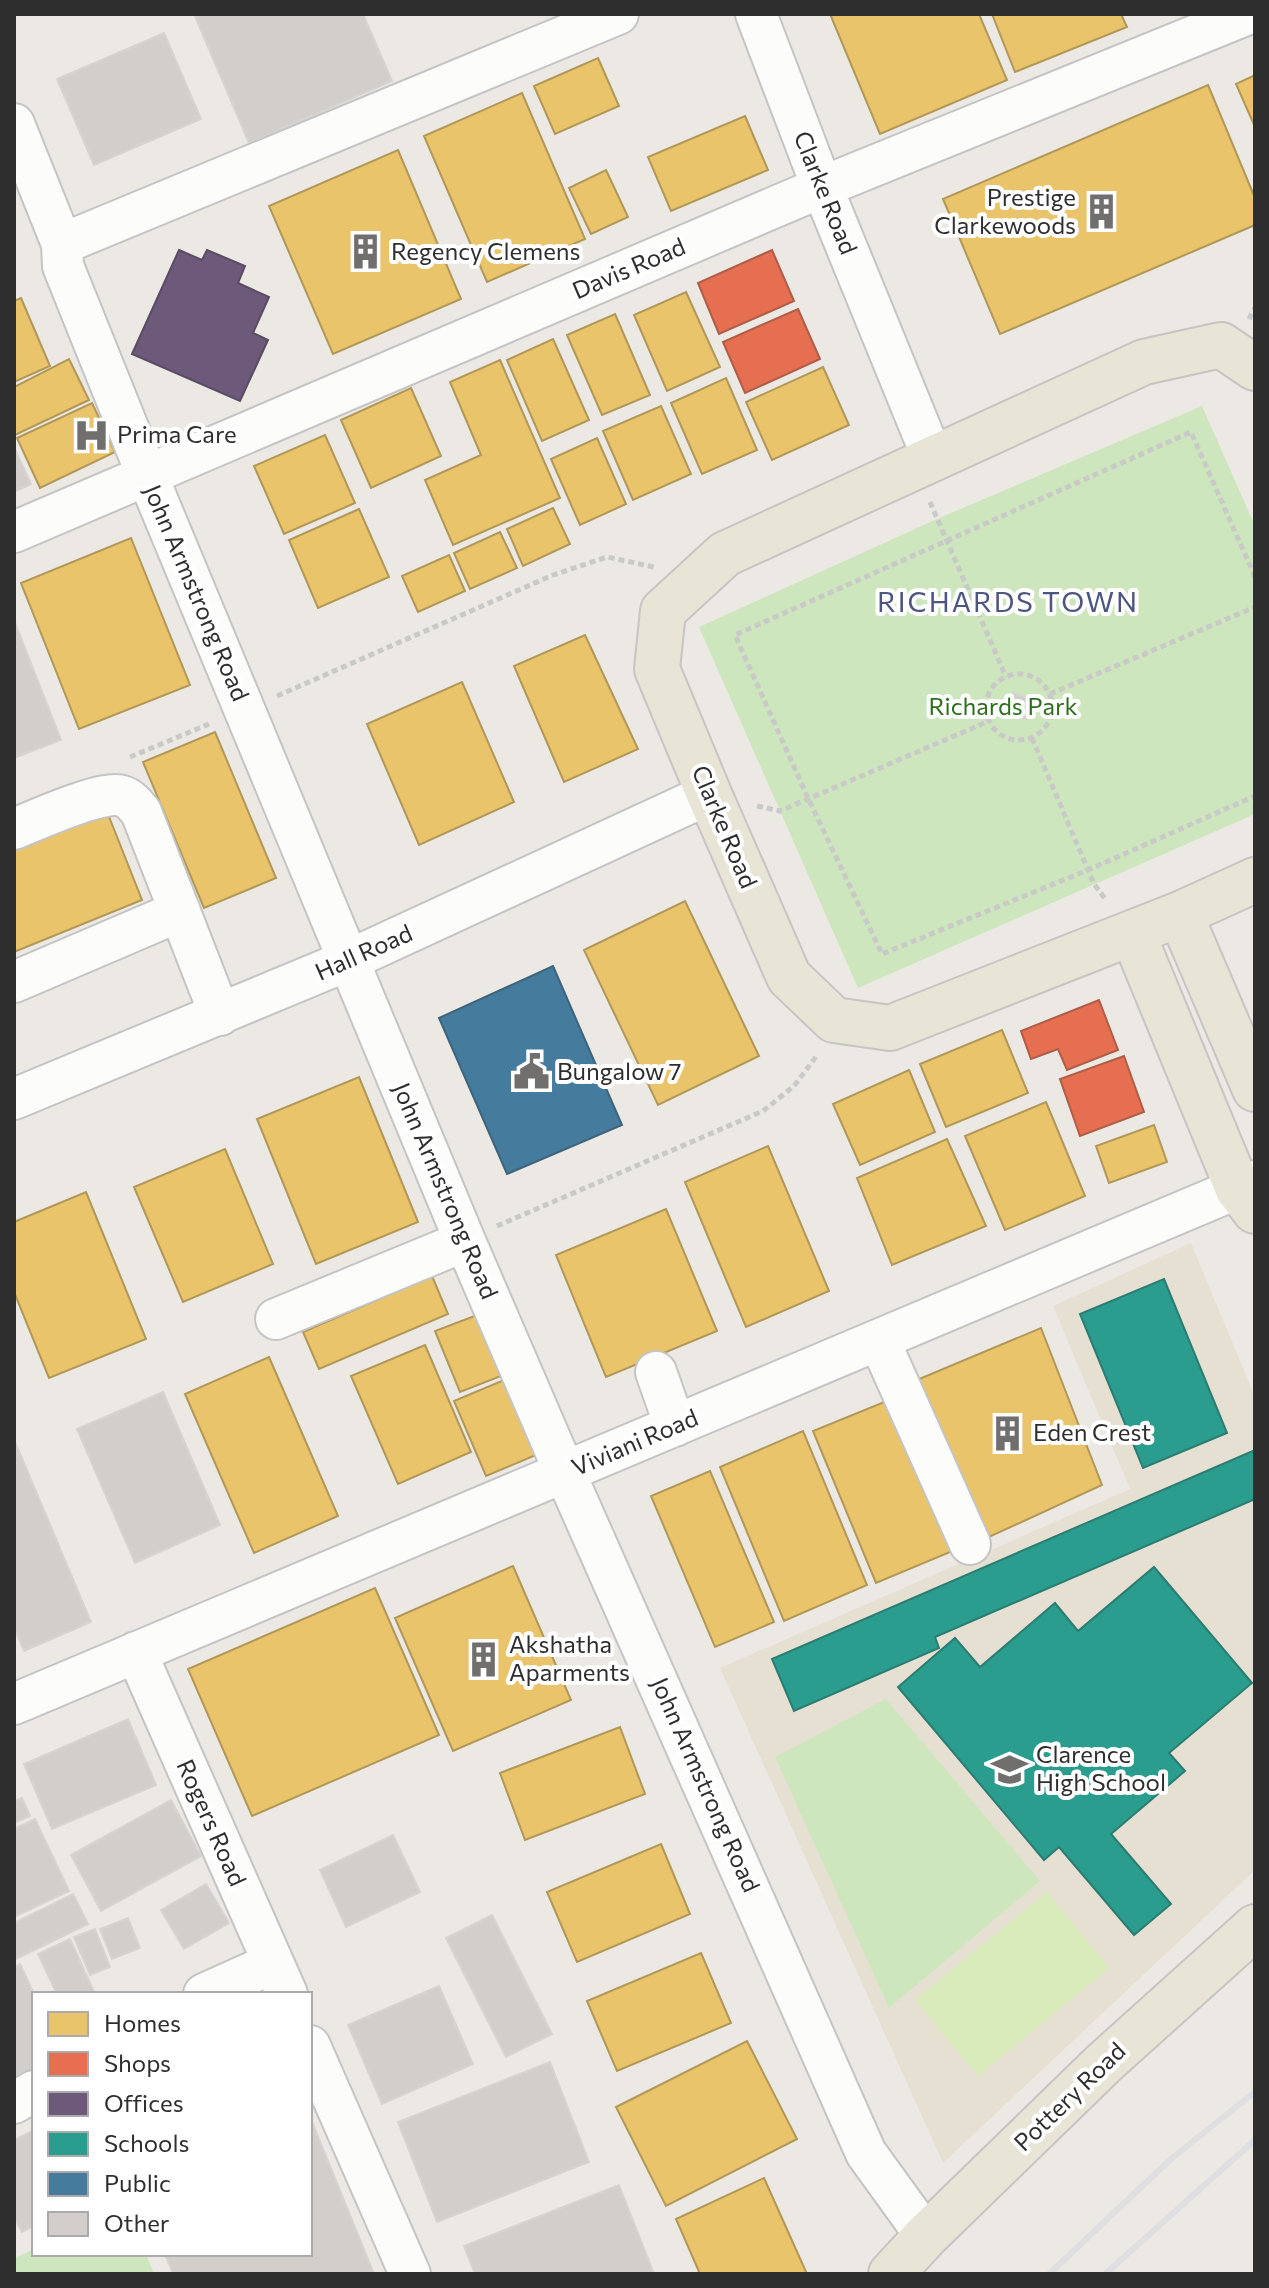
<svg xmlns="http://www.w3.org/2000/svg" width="1269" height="2288" font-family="Commissioner,sans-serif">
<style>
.education{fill:#e6e0d3}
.green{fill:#cee6be}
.pitch{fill:#d9eabb}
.homes{fill:#e9c46a;stroke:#b19758;stroke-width:2}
.shops{fill:#e76f51;stroke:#b05c46;stroke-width:2}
.offices{fill:#6d597a;stroke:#5a4c63;stroke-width:2}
.schools{fill:#2a9d8f;stroke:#2b7c72;stroke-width:2}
.public{fill:#457b9d;stroke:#3e647c;stroke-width:2}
.building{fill:#d1cecb;stroke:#d7d4d0;stroke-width:2}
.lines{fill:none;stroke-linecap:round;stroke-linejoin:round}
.minor-casing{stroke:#c5c4c5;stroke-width:44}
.major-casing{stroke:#c6c5c4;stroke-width:48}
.path{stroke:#c9c9c8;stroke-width:5;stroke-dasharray:6 4;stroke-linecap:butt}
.minor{stroke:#fcfcfb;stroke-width:40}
.major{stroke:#e8e4d6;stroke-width:44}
.rail{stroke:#dfdfe1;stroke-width:6}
.labels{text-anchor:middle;stroke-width:8;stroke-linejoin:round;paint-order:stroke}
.street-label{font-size:24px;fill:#2e2e2e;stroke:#fff}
.poi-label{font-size:24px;fill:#2e2e2e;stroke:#fff;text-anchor:start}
.park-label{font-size:24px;fill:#2c6e1b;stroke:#fff}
.quarter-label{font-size:28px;letter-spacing:2px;fill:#4d5680;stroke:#fff}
</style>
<rect width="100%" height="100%" fill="#ece8e4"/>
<path class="education" d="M1191 1243 1255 1397V1870L943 2163 720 1668 1130 1489 1053 1306Z"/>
<path class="green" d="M1202 406 1255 526V814L858 988 699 627 937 519Z
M886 1699 1040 1881 889 2008 775 1757Z
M34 2249V2254H146L154 2274H14V2258Z"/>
<path class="pitch" d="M1047 1892 1109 1968 978 2076 915 2000Z"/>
<path class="homes" d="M830 14H979L1007 80 880 134Z
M992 14H1121L1127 27 1015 72Z
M598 58 619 106 555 134 534 86Z
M1255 75V127L1236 84Z
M1208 85 1255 198V225L1000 334 943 199Z
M522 93 585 239 487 282 424 136Z
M745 116 768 170 671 211 648 157Z
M398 150 461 299 333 354 269 206Z
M606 170 628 217 591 234 569 188Z
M686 292 720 367 667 391 634 315Z
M21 298 50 366 14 382V301Z
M615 314 650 395 602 415 567 335Z
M553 339 589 420 542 441 507 360Z
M69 359 89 400 15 435 14 387Z
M500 360 560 498 453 545 425 480 481 455 450 382Z
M823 367 849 425 772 460 746 402Z
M726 378 757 450 702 474 671 403Z
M411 388 441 456 371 488 341 420Z
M92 403 115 452 40 488 17 438Z
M661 406 691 474 633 500 603 431Z
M325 435 355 503 284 534 254 466Z
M597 438 626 504 580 525 551 459Z
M553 508 570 544 523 566 507 529Z
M359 509 389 577 318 608 289 540Z
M500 532 517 568 470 589 454 553Z
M131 538 190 685 79 729 21 583Z
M449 555 465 591 418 612 402 576Z
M585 635 638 749 564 782 514 666Z
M462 682 514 802 419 845 367 724Z
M215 732 276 878 204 908 143 762Z
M104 804 142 900 14 952V840Z
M685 901 759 1056 658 1105 584 950Z
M1002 1030 1028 1093 946 1127 920 1064Z
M909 1070 935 1132 860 1165 833 1104Z
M359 1077 418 1222 316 1264 257 1119Z
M1046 1102 1085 1196 1005 1230 965 1136Z
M1154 1125 1167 1162 1109 1183 1096 1146Z
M947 1139 986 1226 892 1265 857 1178Z
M768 1146 829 1291 746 1327 685 1182Z
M225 1149 273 1264 183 1302 134 1187Z
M86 1192 146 1339 49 1378 14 1292V1222Z
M666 1209 717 1331 606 1377 556 1255Z
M432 1276 448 1314 319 1369 303 1332Z
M477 1315 501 1376 460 1392 435 1331Z
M1041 1328 1102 1485 978 1542 912 1382Z
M425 1345 471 1452 398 1484 351 1376Z
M269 1357 338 1516 254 1553 185 1394Z
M504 1380 536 1455 486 1476 454 1401Z
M899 1396 962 1547 876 1583 813 1431Z
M803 1431 867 1585 784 1621 720 1467Z
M710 1471 774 1622 715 1647 651 1496Z
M513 1566 571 1700 453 1751 395 1618Z
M375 1588 439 1735 252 1816 188 1669Z
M620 1727 645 1794 525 1840 500 1773Z
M661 1844 690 1914 577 1962 547 1892Z
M701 1953 731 2023 617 2071 587 2001Z
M747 2041 797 2139 666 2206 616 2107Z
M764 2178 807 2274H700L676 2219Z"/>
<path class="shops" d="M772 250 794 301 719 334 698 283Z
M798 309 820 359 745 393 723 342Z
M1099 1000 1118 1050 1067 1070 1058 1049 1031 1059 1021 1031Z
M1124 1056 1144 1112 1080 1136 1060 1079Z"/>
<path class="offices" d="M179 250 202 260 207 250 245 266 238 283 269 297 253 333 268 340 240 401 132 354Z"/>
<path class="schools" d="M1164 1279 1227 1433 1143 1468 1080 1314Z
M1255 1450V1499L935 1637 939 1648 794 1711 772 1659Z
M1154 1567 1252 1683 1169 1753 1185 1771 1111 1834 1171 1904 1134 1935 1059 1847 1044 1860 898 1687 955 1638 980 1667 1055 1603 1078 1631Z"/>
<path class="public" d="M553 966 622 1125 507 1174 439 1018Z"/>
<path class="building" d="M194 14H363L392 81 249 143Z
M164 33 201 119 94 165 57 79Z
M14 447 31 484 14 492Z
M14 620 61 740 14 758Z
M1014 693 1034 701 1026 719 1006 712Z
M163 1392 220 1525 135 1563 77 1429Z
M14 1444H16L91 1622 24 1651 14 1627Z
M128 1719 156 1785 52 1829 24 1764Z
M22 1798 30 1816 14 1823V1801Z
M171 1800 201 1856 101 1911 71 1855Z
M35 1819 69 1891 14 1917V1829Z
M393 1835 420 1892 346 1927 320 1870Z
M206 1884 229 1923 184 1949 161 1910Z
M73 1894 88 1924 14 1960V1923Z
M492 1915 552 2034 506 2057 446 1938Z
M128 1918 140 1948 112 1959 100 1929Z
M95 1929 110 1967 90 1975 74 1937Z
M70 1939 95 1994H57L38 1954Z
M20 1964 34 1994V2081L14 2089V1967Z
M439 1986 473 2064 382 2104 348 2025Z
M550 2062 589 2162 437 2222 398 2122Z
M310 2117 374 2274H173L165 2254H310Z
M34 2130V2226L22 2232 14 2217V2140Z
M619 2185 654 2274H475L464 2246Z"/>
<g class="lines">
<defs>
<path id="minor" d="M756 14 822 187 933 459
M14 124 62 244 63 266 147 475 465 1241 565 1473 866 2153 926 2236
M62 244 618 14
M14 532 822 187 1248 14
M14 829C34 821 104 789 122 796 130 798 136 806 141 812L220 1015
M14 982 180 911
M14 1099 349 960 709 794
M276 1319 465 1241
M879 1340 970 1544
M656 1372 675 1426
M136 1652 287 1994
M14 1704 1255 1181
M204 1994 273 1963
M310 2046 410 2274
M14 2103 34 2091"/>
<path id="major" d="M1255 880 1180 914 1255 1089
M1180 914 890 1028 834 1020 789 977 709 794 657 669 663 611 725 554 1144 362 1221 345 1255 368
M1133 934 1238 1189 1255 1211
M891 2274 926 2236 1104 2063 1255 1927"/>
</defs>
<use href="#minor" class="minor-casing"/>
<use href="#major" class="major-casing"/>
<path class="path" d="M1249 319 1255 308
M930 502 1006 677
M1255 577 1191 432 735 635 808 798 882 954 1088 870 1255 796
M986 707a33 33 0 1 1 66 0a33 33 0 1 1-66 0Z
M1050 694 1255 607
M277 696 553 575 607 557 654 567
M1032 738 1094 884 1106 900
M130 757 209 724
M757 806 780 811 989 721
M497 1226 763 1111 794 1086 818 1054"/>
<use href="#minor" class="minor"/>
<use href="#major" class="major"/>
<path class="rail" d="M1049 2274 1172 2158 1255 2092
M1105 2274 1255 2140"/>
</g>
<defs>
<symbol id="building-bare" viewBox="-9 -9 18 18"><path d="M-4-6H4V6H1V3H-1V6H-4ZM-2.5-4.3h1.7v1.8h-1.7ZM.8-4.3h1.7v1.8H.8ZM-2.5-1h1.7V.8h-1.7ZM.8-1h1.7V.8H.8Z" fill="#706f6e" stroke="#fff" stroke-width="2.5" paint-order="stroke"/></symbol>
<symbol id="hospital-bare" viewBox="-9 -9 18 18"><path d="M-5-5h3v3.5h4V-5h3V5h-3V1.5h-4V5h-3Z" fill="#706f6e" stroke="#fff" stroke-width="2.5" paint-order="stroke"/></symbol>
<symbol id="civic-bare" viewBox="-9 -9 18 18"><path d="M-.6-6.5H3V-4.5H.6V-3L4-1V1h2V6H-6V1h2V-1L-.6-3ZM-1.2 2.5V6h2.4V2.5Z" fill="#706f6e" stroke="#fff" stroke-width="2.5" paint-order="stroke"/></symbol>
<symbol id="school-bare" viewBox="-9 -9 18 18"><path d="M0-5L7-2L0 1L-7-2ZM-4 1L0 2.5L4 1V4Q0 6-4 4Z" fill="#706f6e" stroke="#fff" stroke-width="2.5" paint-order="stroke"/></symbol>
</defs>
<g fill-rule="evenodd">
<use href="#building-bare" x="1076" y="186" width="51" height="51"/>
<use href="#building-bare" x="340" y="226" width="51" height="51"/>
<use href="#hospital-bare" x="66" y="410" width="51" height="51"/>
<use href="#civic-bare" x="506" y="1046" width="51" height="51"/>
<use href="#building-bare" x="982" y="1408" width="51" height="51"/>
<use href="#building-bare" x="458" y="1634" width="51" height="51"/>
<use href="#school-bare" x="984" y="1744" width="51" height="51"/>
</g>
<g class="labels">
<g class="street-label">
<text transform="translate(825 193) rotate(68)" y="8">Clarke Road</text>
<text transform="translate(629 269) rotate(-23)" y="8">Davis Road</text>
<text transform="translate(196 593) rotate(67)" y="8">John Armstrong Road</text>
<text transform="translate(724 827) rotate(67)" y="8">Clarke Road</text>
<text transform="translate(364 953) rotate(-24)" y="8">Hall Road</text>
<text transform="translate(445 1191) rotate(67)" y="8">John Armstrong Road</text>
<text transform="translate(635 1443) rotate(-23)" y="8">Viviani Road</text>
<text transform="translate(705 1785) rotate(66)" y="8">John Armstrong Road</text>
<text transform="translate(211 1823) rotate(66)" y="8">Rogers Road</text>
<text transform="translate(1070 2097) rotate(-44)" y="8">Pottery Road</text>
</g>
<g class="poi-label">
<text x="1076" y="206" text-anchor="end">Prestige<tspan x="1076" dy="28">Clarkewoods</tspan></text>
<text x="391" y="260">Regency Clemens</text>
<text x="117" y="443">Prima Care</text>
<text x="557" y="1080">Bungalow 7</text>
<text x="1033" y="1441">Eden Crest</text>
<text x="509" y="1653">Akshatha<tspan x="509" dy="28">Aparments</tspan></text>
<text x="1036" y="1763">Clarence<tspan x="1036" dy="28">High School</tspan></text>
</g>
<g class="park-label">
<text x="1003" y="715">Richards Park</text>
</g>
<g class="quarter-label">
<text x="1008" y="612">RICHARDS TOWN</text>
</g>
</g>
<rect width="1269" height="2288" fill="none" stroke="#2e2e2e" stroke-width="32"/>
<rect x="32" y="1992" width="280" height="264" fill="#ffffff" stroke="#ababab" stroke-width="2"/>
<rect x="48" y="2012" width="40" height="24" fill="#e9c46a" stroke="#ababab" stroke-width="2"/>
<text x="104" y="2032" font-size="24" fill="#2e2e2e">Homes</text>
<rect x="48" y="2052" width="40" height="24" fill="#e76f51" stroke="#ababab" stroke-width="2"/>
<text x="104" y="2072" font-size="24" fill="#2e2e2e">Shops</text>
<rect x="48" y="2092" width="40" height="24" fill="#6d597a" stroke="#ababab" stroke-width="2"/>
<text x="104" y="2112" font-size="24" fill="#2e2e2e">Offices</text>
<rect x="48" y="2132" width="40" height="24" fill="#2a9d8f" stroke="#ababab" stroke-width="2"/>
<text x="104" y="2152" font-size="24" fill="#2e2e2e">Schools</text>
<rect x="48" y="2172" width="40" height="24" fill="#457b9d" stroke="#ababab" stroke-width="2"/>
<text x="104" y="2192" font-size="24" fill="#2e2e2e">Public</text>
<rect x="48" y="2212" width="40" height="24" fill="#d1cecb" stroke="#ababab" stroke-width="2"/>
<text x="104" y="2232" font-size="24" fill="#2e2e2e">Other</text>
</svg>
